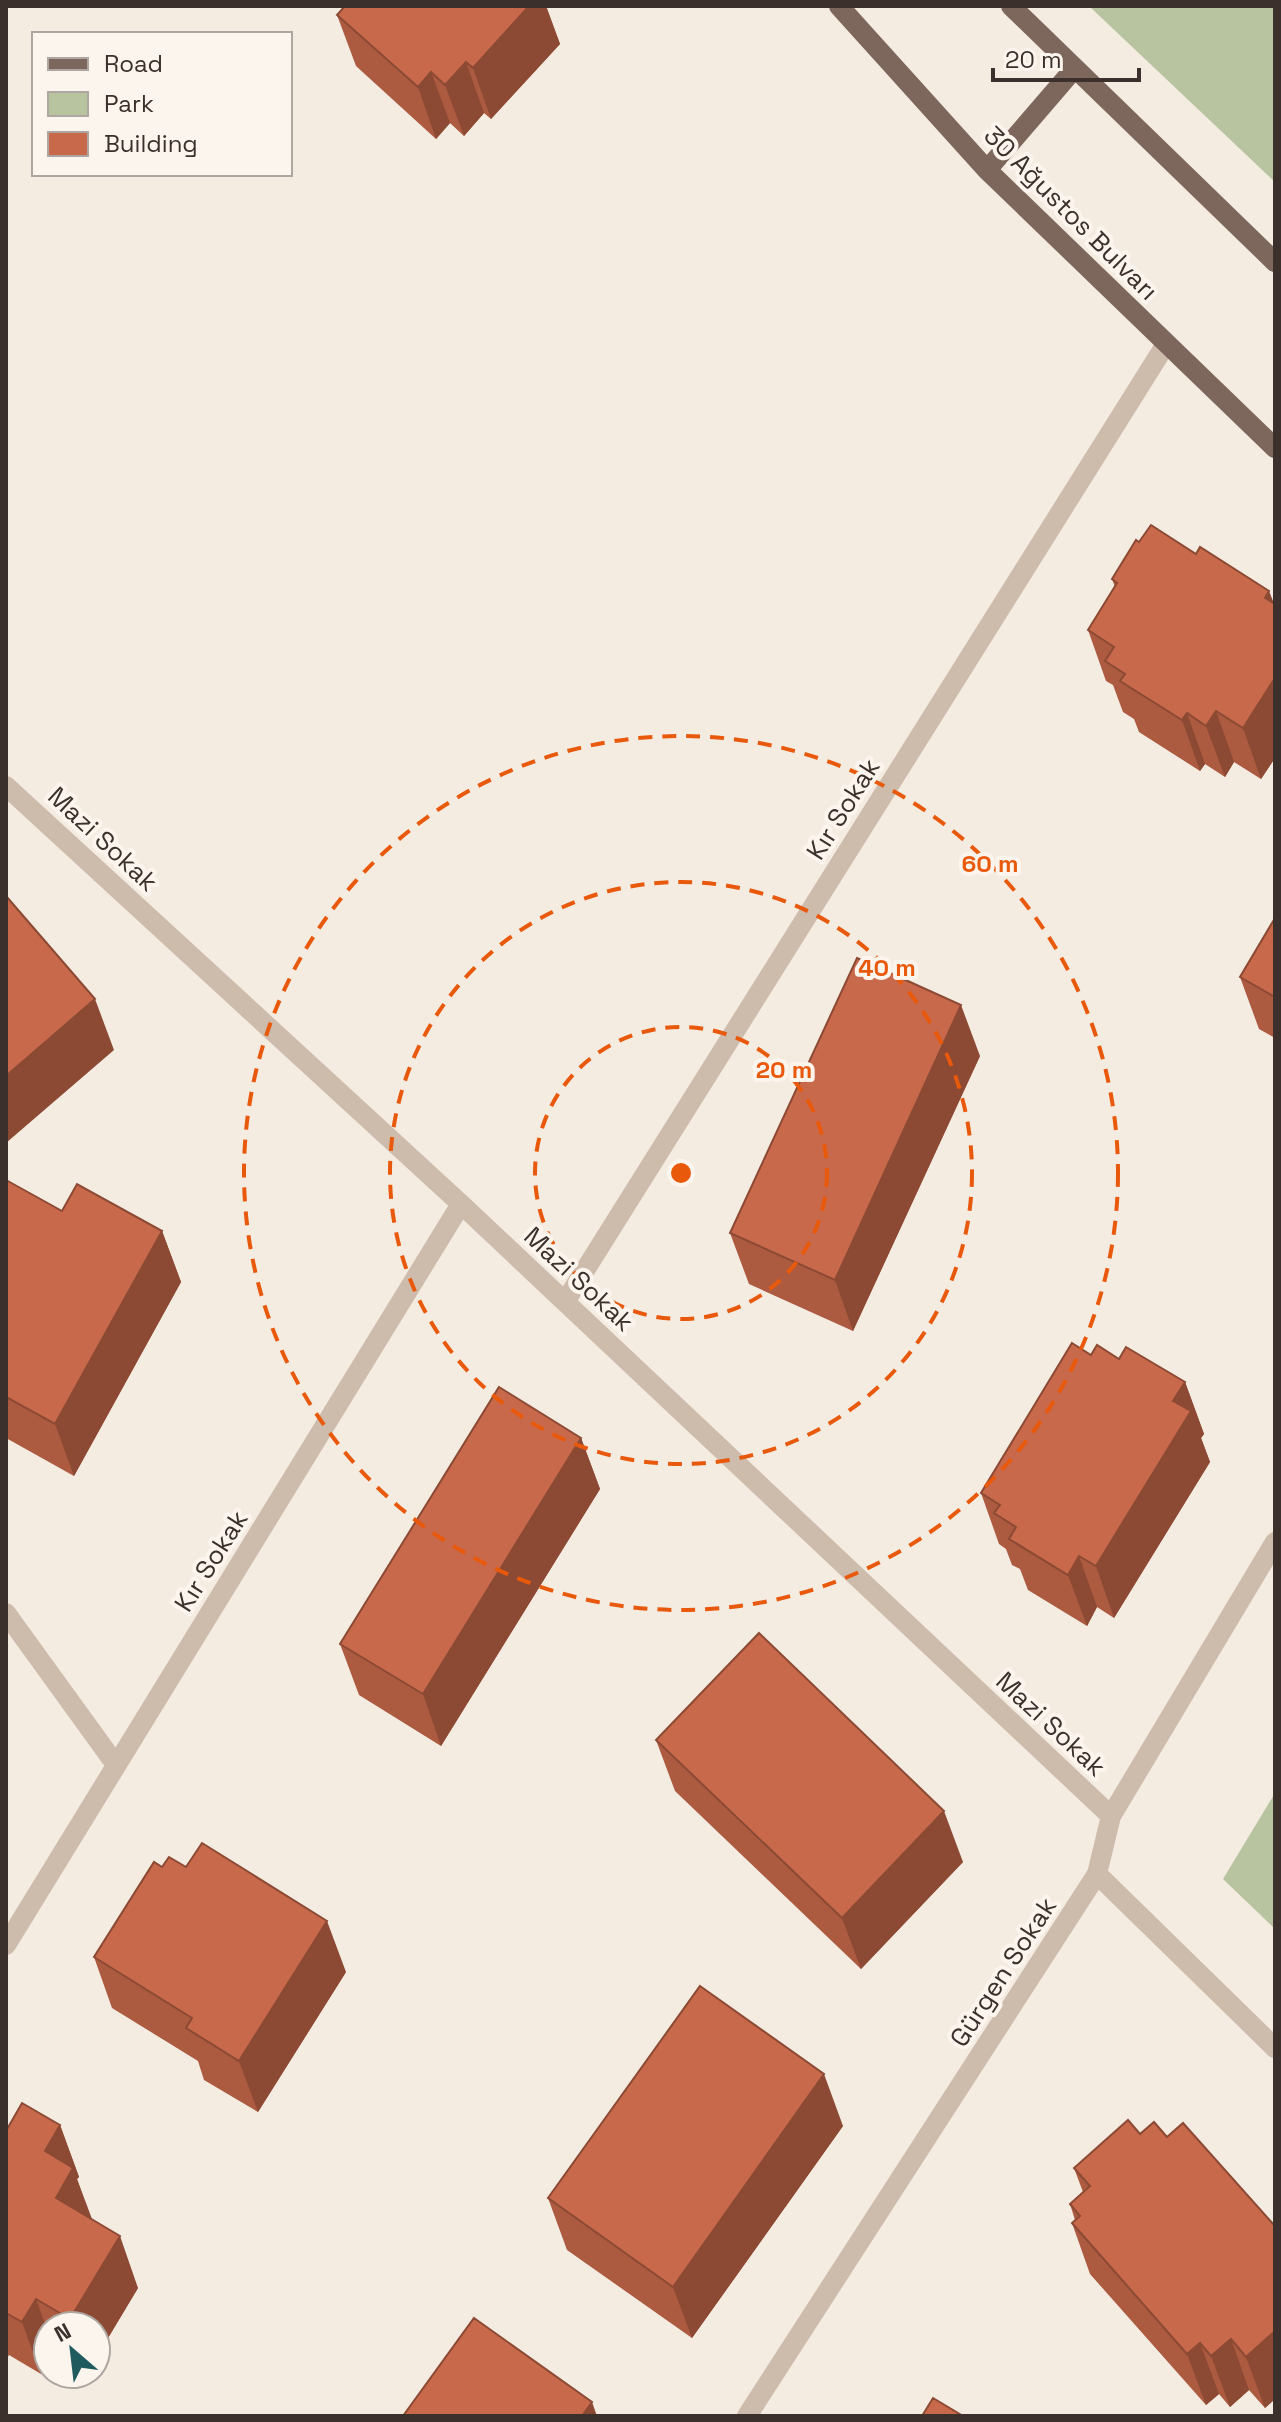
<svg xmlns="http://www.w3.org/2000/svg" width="1281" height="2422" font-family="'Space Grotesk',sans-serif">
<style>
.green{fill:#b8c4a0}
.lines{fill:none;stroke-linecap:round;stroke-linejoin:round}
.minor{stroke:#cdbbac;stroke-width:20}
.primary{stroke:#7d675c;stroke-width:20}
.wall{fill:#ac5a40}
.shaded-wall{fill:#8c4a34}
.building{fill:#c8694b;stroke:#8c4a34;stroke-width:2}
.ring{fill:none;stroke:#e8590c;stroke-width:4;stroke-dasharray:14 10}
.labels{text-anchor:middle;stroke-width:8;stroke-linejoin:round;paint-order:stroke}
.street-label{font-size:26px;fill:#3b302b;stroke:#fbf5ee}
.centre{fill:#e8590c;stroke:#fbf5ee;stroke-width:4}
.ring-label{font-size:24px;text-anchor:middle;font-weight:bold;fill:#e8590c;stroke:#fbf5ee;stroke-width:8;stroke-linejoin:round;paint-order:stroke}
</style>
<rect width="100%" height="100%" fill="#f4ebe1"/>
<path class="green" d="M1089 6H1275V182Z
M1275 1793V1929L1223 1879Z"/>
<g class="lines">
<path class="minor" d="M6 786 461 1204 1111 1816
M565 1302 1166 344
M6 1613 116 1765
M1097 1874 1275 2048
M6 1945 461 1204
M747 2416 1097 1874 1111 1816 1275 1542"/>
<path class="primary" d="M839 6 987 170 1275 448
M1011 6 1275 262
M987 170 1074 69"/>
</g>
<path class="wall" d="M343 6H546L560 44 491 119 484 113 464 136 450 123 436 139 356 66 337 15 344 7Z
M1112 579 1275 604V758L1261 779 1234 762 1225 777 1205 764 1200 771 1139 732 1134 719 1123 712 1113 685 1106 681 1088 630 1115 587Z
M1275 918V1038L1259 1029 1240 977Z
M980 1056 853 1331 749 1284 730 1233Z
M6 1180 62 1211 162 1231 181 1282 74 1476 6 1438Z
M1091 1355 1185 1382 1204 1434 1201 1438 1210 1462 1114 1618 1097 1607 1087 1626 1028 1590 1020 1569 1012 1565 1006 1549 999 1544 981 1493Z
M581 1438 600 1489 441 1746 359 1695 340 1644Z
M656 1740 963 1862 861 1969 675 1791Z
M94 1957 346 1972 258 2112 204 2080 198 2061 112 2008Z
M60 2125 79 2177 77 2179 91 2220 138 2288 96 2358V2326H48V2361L41 2374 9 2355 6 2360V2131Z
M843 2126 692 2338 567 2250 548 2198Z
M1140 2134 1167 2137 1275 2226V2399L1265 2408 1249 2390 1230 2407 1219 2394 1206 2405 1090 2274 1072 2223 1075 2220 1070 2204 1083 2192 1074 2168Z"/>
<path class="shaded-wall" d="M529 6H546L560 44 491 119 473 68Z
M466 62 484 113 464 136 445 85Z
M431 72 450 123 436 139 418 87Z
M1269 591 1275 606 1265 598Z
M1273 681 1275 687V758L1261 779 1243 728Z
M1216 711 1234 762 1225 777 1206 726Z
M1187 713 1205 764 1200 771 1182 720Z
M95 999 114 1050 6 1143V1076Z
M961 1005 980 1056 853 1331 835 1280Z
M162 1231 181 1282 74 1476 55 1424Z
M1185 1382 1204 1434 1201 1438 1210 1462 1114 1618 1096 1566 1173 1401Z
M581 1438 600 1489 441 1746 423 1694Z
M1079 1556 1097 1607 1087 1626 1068 1575Z
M944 1811 963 1862 861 1969 842 1918Z
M327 1921 346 1972 258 2112 239 2061Z
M824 2074 843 2126 692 2338 673 2287Z
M60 2125 79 2177 77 2179 92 2219 74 2249 56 2198 45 2151Z
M120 2236 138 2288 96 2358V2326H73L70 2319Z
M36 2299 48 2332V2361L41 2374 22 2322Z
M1275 2331V2399L1265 2408 1246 2357Z
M1231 2339 1249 2390 1230 2407 1211 2356Z
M1200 2343 1219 2394 1206 2405 1187 2354Z
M592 2402 597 2416H582Z"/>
<path class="building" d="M345 6H529L473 68 466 62 445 85 431 72 418 87 337 15Z
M1151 525 1196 554 1200 547 1269 591 1265 598 1275 604V682L1273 681 1243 728 1216 711 1206 726 1187 713 1182 720 1120 681 1125 674 1105 661 1114 647 1088 630 1117 583 1112 579 1136 540 1139 542Z
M6 896 95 999 6 1076Z
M1275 918V997L1240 977Z
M857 958 961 1005 835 1280 730 1233Z
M6 1180 62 1211 77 1184 162 1231 55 1424 6 1397Z
M1072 1343 1091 1355 1097 1345 1119 1359 1126 1347 1185 1382 1173 1401 1191 1411 1096 1566 1079 1556 1068 1575 1009 1539 1016 1527 994 1513 1000 1505 981 1493Z
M499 1387 581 1438 423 1694 340 1644Z
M759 1633 944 1811 842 1918 656 1740Z
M202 1843 327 1921 239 2061 186 2028 192 2018 94 1957 154 1862 162 1867 169 1857 186 1867Z
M700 1986 824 2074 673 2287 548 2198Z
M22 2103 60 2125 45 2151 73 2168 56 2198 120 2236 70 2319 36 2299 22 2322 6 2313V2131Z
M1128 2120 1140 2134 1154 2122 1167 2137 1183 2123 1275 2226V2331L1246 2357 1231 2339 1211 2356 1200 2343 1187 2354 1072 2223 1080 2216 1070 2204 1090 2186 1074 2168Z
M474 2318 592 2402 582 2416H403Z
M933 2398 963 2416H922Z"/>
<g class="ring">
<circle cx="681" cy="1173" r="146"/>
<circle cx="681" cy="1173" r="291"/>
<circle cx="681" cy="1173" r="437"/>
</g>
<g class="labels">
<g class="street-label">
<text transform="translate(1071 213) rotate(45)" y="9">30 Ağustos Bulvarı</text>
<text transform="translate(843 809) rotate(-58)" y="9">Kır Sokak</text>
<text transform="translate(103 839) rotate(43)" y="9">Mazi Sokak</text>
<text transform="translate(579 1279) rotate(43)" y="9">Mazi Sokak</text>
<text transform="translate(211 1561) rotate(-58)" y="9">Kır Sokak</text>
<text transform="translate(1051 1724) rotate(43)" y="9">Mazi Sokak</text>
<text transform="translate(1003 1972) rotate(-57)" y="9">Gürgen Sokak</text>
</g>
</g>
<circle cx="681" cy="1173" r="12" class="centre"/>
<g class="ring-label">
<text x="990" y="872">60 m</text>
<text x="887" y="976">40 m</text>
<text x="784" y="1078">20 m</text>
</g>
<rect width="1281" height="2422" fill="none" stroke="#3b302b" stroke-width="16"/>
<rect x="32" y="32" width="260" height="144" fill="#fbf5ee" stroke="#aea6a0" stroke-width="2"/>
<rect x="48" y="58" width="40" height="12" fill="#7d675c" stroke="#aea6a0" stroke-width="2"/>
<text x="104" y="72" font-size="24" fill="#3b302b">Road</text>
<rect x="48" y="92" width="40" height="24" fill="#b8c4a0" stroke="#aea6a0" stroke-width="2"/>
<text x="104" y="112" font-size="24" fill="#3b302b">Park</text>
<rect x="48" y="132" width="40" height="24" fill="#c8694b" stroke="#aea6a0" stroke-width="2"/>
<text x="104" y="152" font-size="24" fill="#3b302b">Building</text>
<g transform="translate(72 2350) rotate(332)"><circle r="38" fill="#fbf5ee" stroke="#aea6a0" stroke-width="2"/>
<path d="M0-6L14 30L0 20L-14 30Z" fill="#1f5a5e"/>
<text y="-12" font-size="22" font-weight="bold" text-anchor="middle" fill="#3b302b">N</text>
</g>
<path d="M993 68v12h146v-12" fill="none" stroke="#3b302b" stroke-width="4"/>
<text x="1005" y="68" font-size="24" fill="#3b302b" stroke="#fbf5ee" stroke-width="6" paint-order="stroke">20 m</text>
</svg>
